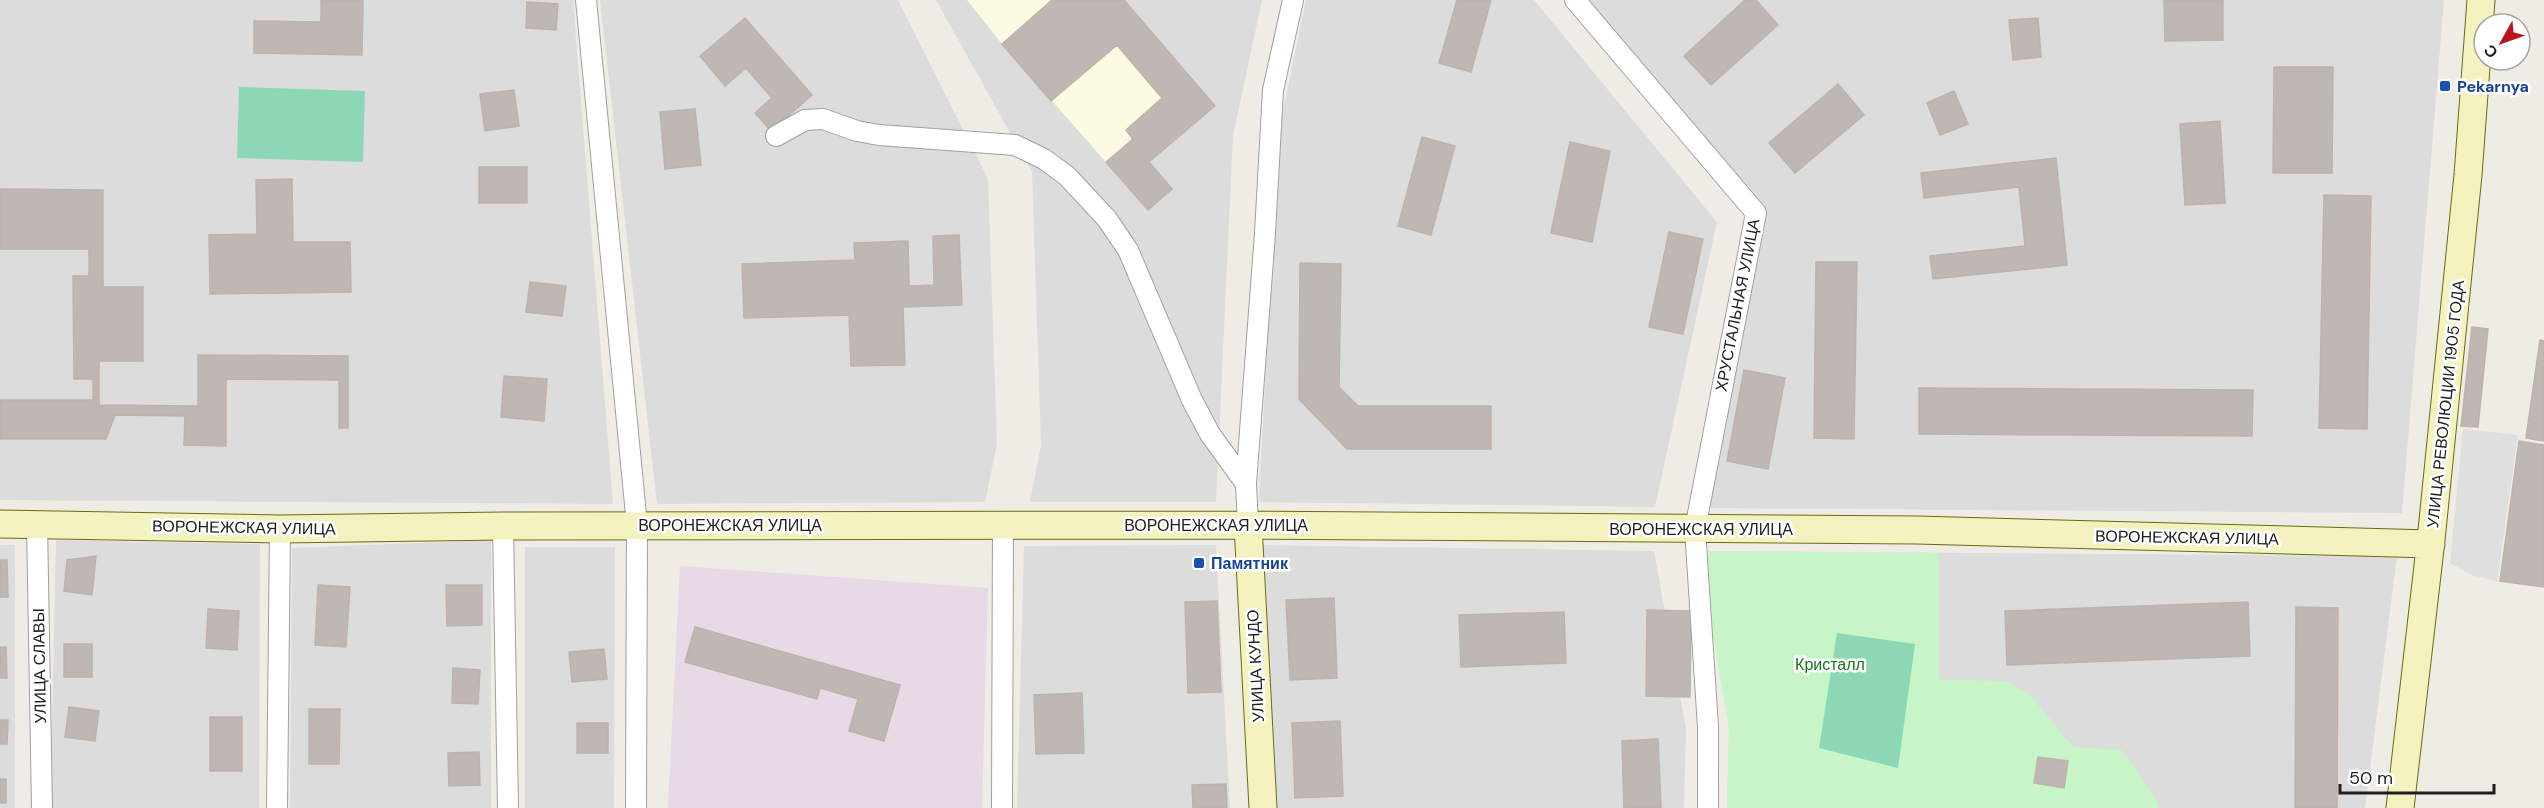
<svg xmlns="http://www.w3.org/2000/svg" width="2544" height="808" font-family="'DM Sans',sans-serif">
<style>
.residential{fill:#dddcdc}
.industrial{fill:#e7d9e6}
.education{fill:#fcfae2}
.park{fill:#c8f5c8}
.pitch{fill:#8cd7b5}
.parking{fill:#dfdfdf}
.building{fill:#bfb7b3;stroke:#bfb2aa;stroke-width:1.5}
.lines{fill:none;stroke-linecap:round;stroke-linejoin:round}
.street-casing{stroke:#a0a0a0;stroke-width:22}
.secondary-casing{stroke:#696d0f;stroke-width:29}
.street{stroke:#fff;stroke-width:20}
.secondary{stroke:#f4f3c0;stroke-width:27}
.transit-dot{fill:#1a4fb4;stroke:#fff;stroke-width:2}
.labels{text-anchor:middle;stroke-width:5;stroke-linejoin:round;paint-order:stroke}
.transit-label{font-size:16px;font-weight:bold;fill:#164399;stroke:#fff;text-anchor:start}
.street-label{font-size:16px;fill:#1f1f1f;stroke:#fff}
.park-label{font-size:16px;fill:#167517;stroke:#fff}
</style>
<rect width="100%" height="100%" fill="#efece6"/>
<path class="residential" d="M0 0H573L613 504 0 500Z
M600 0H898L988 179 997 444 985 502 657 504Z
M936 0H1262L1233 136 1216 502H1030L1041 445 1032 172Z
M1306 0H1534L1717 222 1655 507 1259 502 1277 140Z
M1590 0H2444L2402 513 1699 508 1761 208Z
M56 540 260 544 259 808H50Z
M491 540V808H290L292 548Z
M0 545H15V808H0Z
M1216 545 1230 808H1017L1024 546Z
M1259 545 1654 551 1686 729 1684 808H1273Z
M525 547H615L614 808H525Z
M1699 551 2397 556 2365 808H1727L1729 728Z"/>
<path class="industrial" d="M680 566 988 588 982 808H668Z"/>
<path class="education" d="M967 0H1124L1215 106 1150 162 1172 189 1148 210 1002 44Z"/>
<path class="park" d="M1699 551 1939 553V680L2007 681 2030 695 2073 747 2121 750 2150 790 2159 808H1727L1729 728Z"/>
<path class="pitch" d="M239 87 365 91 363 162 237 158Z
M1837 633 1915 644 1898 768 1819 748Z"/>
<path class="parking" d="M2463 429 2518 435 2497 581 2474 576 2450 563Z"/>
<path class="building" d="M321 0H363L362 55 254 53V21L321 22Z
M1052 0H1124L1215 106 1149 162 1172 189 1148 210 1106 162 1133 139 1126 130 1162 98 1117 45 1051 101 1002 44Z
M1457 0H1491L1471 72 1439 63Z
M1745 0H1756L1778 25 1711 85 1684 56Z
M2164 0H2223V40L2165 41Z
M527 2 558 4 556 30 526 28Z
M745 18 812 95 771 131 755 113 772 98 746 68 725 86 700 56Z
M2038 18 2041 57 2013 60 2009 20Z
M2274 67H2333L2332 173H2273Z
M1838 84 1864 115 1795 173 1769 143Z
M514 90 519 126 485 131 480 94Z
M1954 91 1968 124 1940 135 1927 103Z
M695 109 701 165 665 169 660 112Z
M2220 121 2225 203 2185 205 2180 124Z
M1422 137 1455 146 1431 235 1398 226Z
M1570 142 1610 151 1592 242 1551 233Z
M2056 158 2067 265 1933 279 1930 256 2025 246 2019 187 1924 198 1921 173Z
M479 167H527V203H479Z
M292 179 293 242H350L351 292 210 294 209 235 257 234 256 180Z
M0 189 103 190V287H143V361H99V405L198 406V355L348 356V428H339V380L226 379V446L184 445 185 416 115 415 106 439H0V400H93V379H74L73 276H89V249H0Z
M2324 195 2371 196 2367 429 2319 428Z
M1669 232 1703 239 1683 334 1649 327Z
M959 235 962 305 903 307 905 365 851 366 849 315 744 318 742 264 855 260 854 243 908 241 909 286 934 285 933 236Z
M1816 262H1857L1854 439 1814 438Z
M1300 263 1341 264 1339 387 1358 406H1491V449H1347L1299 399Z
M530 282 566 286 562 316 526 312Z
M2472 327 2488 329 2478 427 2461 426Z
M2540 340 2544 341V441L2526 438Z
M1744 370 1785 378 1768 469 1727 461Z
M504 376 547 379 544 421 501 417Z
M1919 388 2253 390 2252 436 1919 434Z
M2519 441 2544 445V587L2500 581Z
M96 556 92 595 64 591 67 560Z
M0 560H7L8 597H0Z
M318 585 350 587 346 647 315 645Z
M446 585H482V625L447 626Z
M1334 598 1337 678 1290 680 1286 600Z
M1217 601 1221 692 1188 693 1185 602Z
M2248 602 2250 656 2007 665 2005 611Z
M2296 607 2338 608 2337 808H2295Z
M208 609 239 611 237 650 206 648Z
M1647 610 1691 611 1690 697 1646 696Z
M1564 612 1566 663 1461 667 1459 615Z
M695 627 900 685 884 741 849 731 858 699 820 688 817 699 685 662Z
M64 644H92V677H64Z
M0 647H6L7 678H0Z
M604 649 607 679 572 682 569 652Z
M453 668 480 670 478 704 452 703Z
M1082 693 1084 753 1036 754 1034 695Z
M69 707 99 711 95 741 65 737Z
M309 709H340L339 764H309Z
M210 717H242V771H210Z
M0 720H8L7 744H0Z
M1340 721 1343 796 1295 798 1292 723Z
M577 723H608V753H577Z
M1658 739 1661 808H1624L1622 741Z
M479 752 480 785 449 786 448 753Z
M2038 757 2068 761 2064 788 2034 783Z
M0 779H6V803H0Z
M1226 784 1227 808H1193L1192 785Z"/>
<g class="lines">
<defs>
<path id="street" d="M586 0 637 525 636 808
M1575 0 1756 213 1695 529 1708 727V808
M776 136 805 120 823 119 857 131 879 135 1015 145 1044 159 1067 176 1107 219 1128 250 1192 400 1210 434 1246 484
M37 523 42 808
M1248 525 1246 484 1265 233 1273 90 1293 0
M503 526 508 808
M277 808 280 529
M1002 808 1003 524"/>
<path id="secondary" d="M0 524 280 529 503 526 1248 525 1917 530 2431 544
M1248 525 1263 808
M2400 808 2431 540 2468 175 2481 0"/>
</defs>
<use href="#street" class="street-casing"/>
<use href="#secondary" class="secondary-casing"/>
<use href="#street" class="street"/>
<use href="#secondary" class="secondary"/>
</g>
<g class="transit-dot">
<rect x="2439" y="80" width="12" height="12" rx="3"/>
<rect x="1193" y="557" width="12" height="12" rx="3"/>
</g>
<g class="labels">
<g class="transit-label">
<text x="2457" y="92">Pekarnya</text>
<text x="1211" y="569">Памятник</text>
</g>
<g class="street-label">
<text transform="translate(1737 305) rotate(-79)" y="6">ХРУСТАЛЬНАЯ УЛИЦА</text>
<text transform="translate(2445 404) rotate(-84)" y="6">УЛИЦА РЕВОЛЮЦИИ 1905 ГОДА</text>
<text x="730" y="531">ВОРОНЕЖСКАЯ УЛИЦА</text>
<text x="1216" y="531">ВОРОНЕЖСКАЯ УЛИЦА</text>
<text transform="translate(244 527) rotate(1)" y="6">ВОРОНЕЖСКАЯ УЛИЦА</text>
<text x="1701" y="535">ВОРОНЕЖСКАЯ УЛИЦА</text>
<text transform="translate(2187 537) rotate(1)" y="6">ВОРОНЕЖСКАЯ УЛИЦА</text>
<text transform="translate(39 666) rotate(-91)" y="6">УЛИЦА СЛАВЫ</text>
<text transform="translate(1255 666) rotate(-93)" y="6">УЛИЦА КУНДО</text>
</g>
<g class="park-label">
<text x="1830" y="670">Кристалл</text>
</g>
</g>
<g transform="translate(2502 42) rotate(230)"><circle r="28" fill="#ffffff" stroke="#a5a5a5" stroke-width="1.5"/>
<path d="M0-4.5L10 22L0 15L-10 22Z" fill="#bc121e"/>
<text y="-9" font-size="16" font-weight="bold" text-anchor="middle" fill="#1f1f1f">С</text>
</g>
<path d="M2340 784v9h154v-9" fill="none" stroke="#1f1f1f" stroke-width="3"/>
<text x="2349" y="784" font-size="18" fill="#1f1f1f" stroke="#ffffff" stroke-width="4.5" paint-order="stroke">50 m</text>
</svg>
